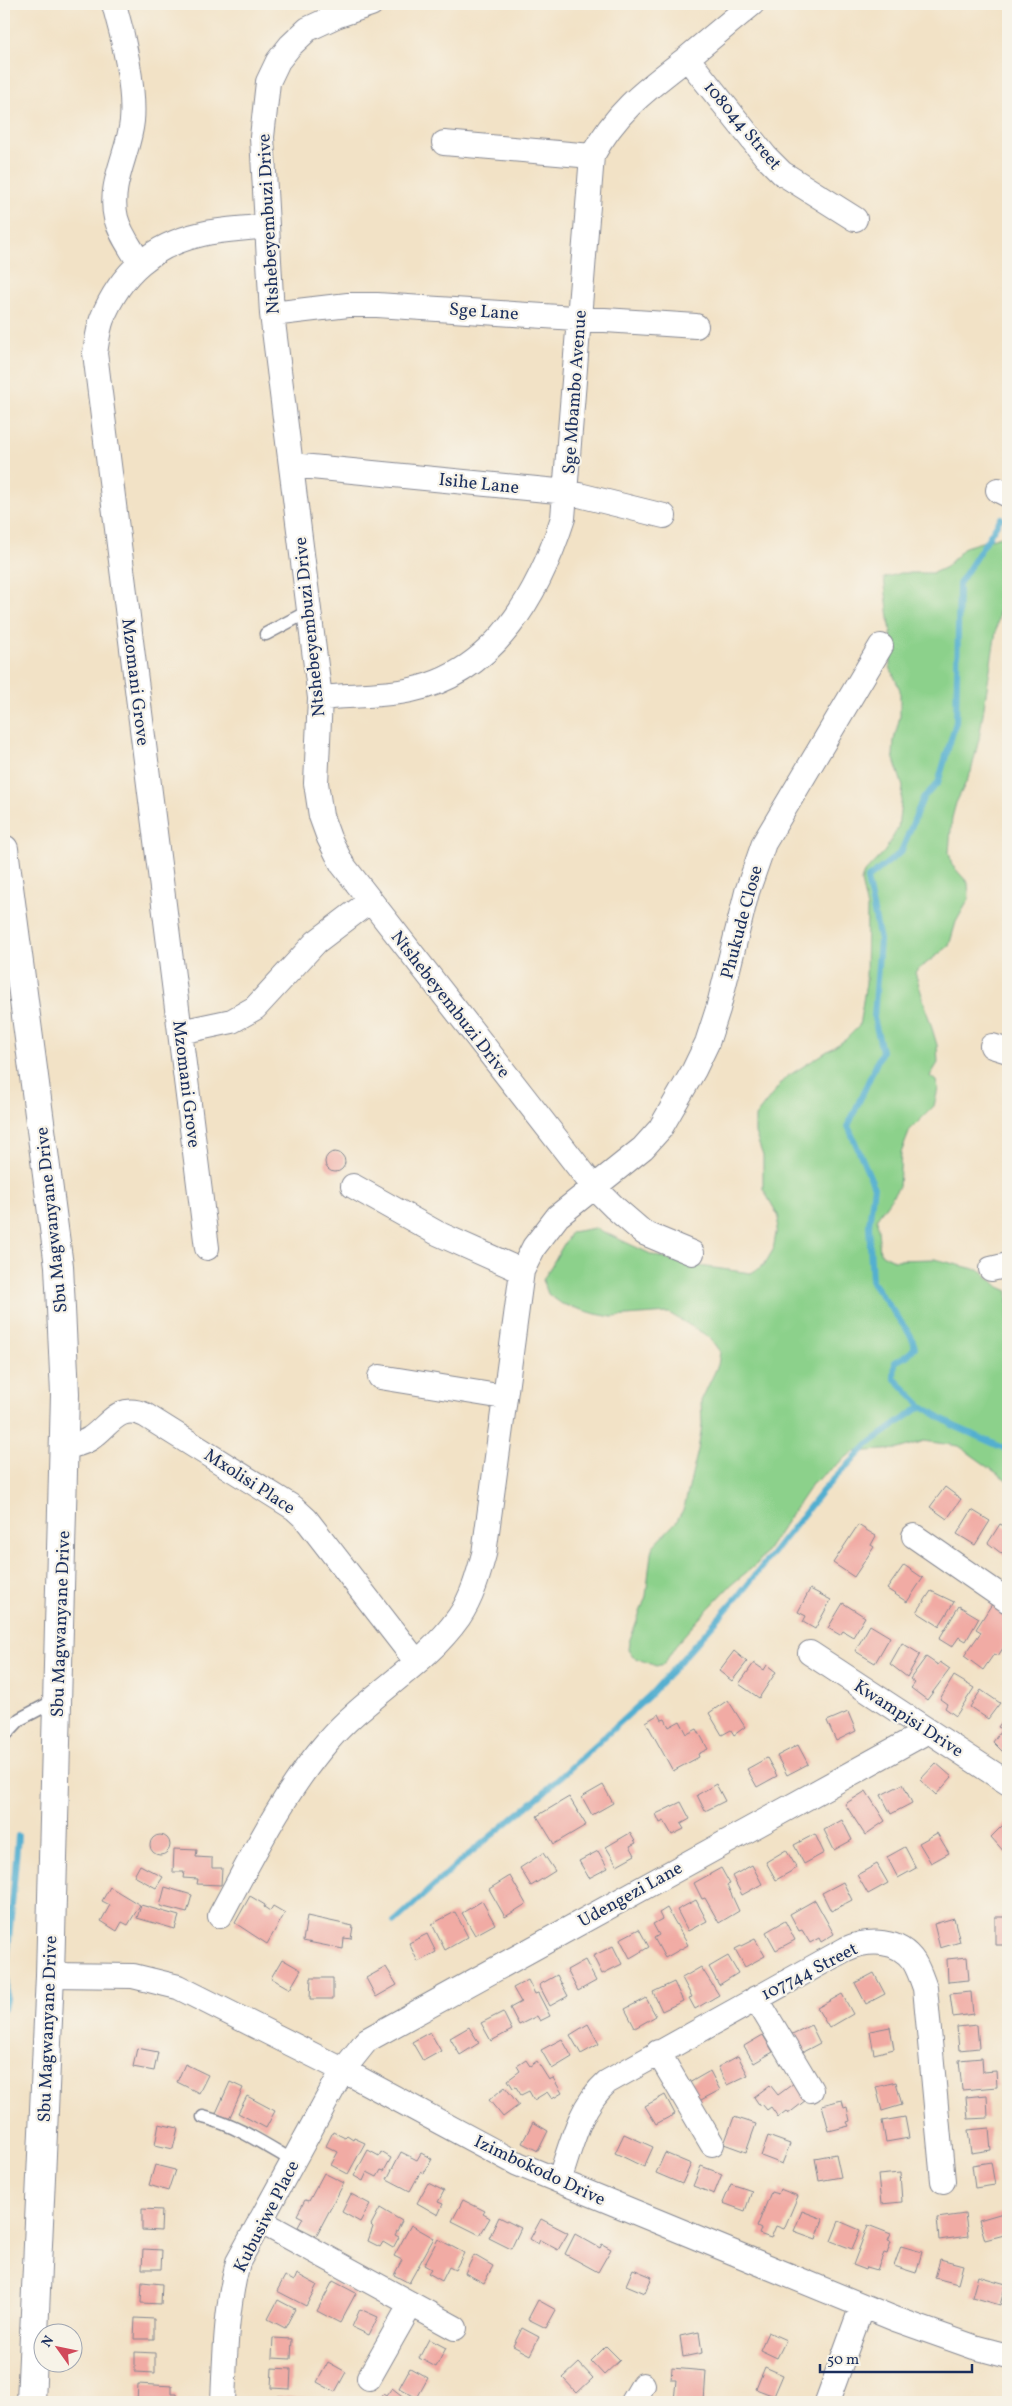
<svg xmlns="http://www.w3.org/2000/svg" width="1012" height="2406" font-family="Vollkorn,serif">
<style>
.green{fill:#8cd18b;stroke:#548074}
.lines{fill:none;stroke-linecap:round;stroke-linejoin:round}
.stream{stroke:#52afd0;stroke-width:6}
.building{fill:#f1aba4}
.service-casing{stroke:#868892;stroke-width:15}
.minor-casing{stroke:#868892;stroke-width:26}
.secondary-casing{stroke:#868892;stroke-width:30}
.service{stroke:#fff;stroke-width:12}
.minor{stroke:#fff;stroke-width:24}
.secondary{stroke:#fff;stroke-width:28}
.labels{text-anchor:middle;stroke-width:4.5;stroke-linejoin:round;paint-order:stroke}
.street-label{font-size:18px;fill:#1b2f5e;stroke:#f7f3e8}
</style>
<rect width="100%" height="100%" fill="#f7f3e8"/>
<filter id="ink" filterUnits="userSpaceOnUse"><feTurbulence type="fractalNoise" baseFrequency=".02" numOctaves="2"/><feDisplacementMap in="SourceGraphic" scale="10" xChannelSelector="R" yChannelSelector="G"/><feConvolveMatrix kernelMatrix="1 2 1 2 8 2 1 2 1" color-interpolation-filters="sRGB"/></filter>
<filter id="wash" filterUnits="userSpaceOnUse"><feTurbulence type="fractalNoise" baseFrequency=".0096" numOctaves="4" result="noise"/><feDisplacementMap in="SourceGraphic" scale="20" xChannelSelector="R" yChannelSelector="G"/><feGaussianBlur stdDeviation="1.12" result="paint"/><feColorMatrix in="noise" values="0 0 0 0 0 0 0 0 0 0 0 0 0 0 0 0 0 1.4 0 .05"/><feComposite in="paint" operator="in"/></filter>
<g filter="url(#wash)">
<rect width="100%" height="100%" fill="#f2e2c6"/>
<path class="green" d="M1001 536 1008 538V606L999 612 979 739 971 772 956 803 952 818 949 852 952 865 968 883 969 899 956 922 949 946 915 972 937 1045 938 1063 930 1076 936 1081 938 1089 934 1106 910 1130 901 1153 899 1187 877 1218 880 1253 894 1260 935 1259 982 1271 999 1287 1008 1291V1481L959 1446 924 1441 899 1449 853 1452 812 1484 758 1563 732 1584 708 1609 678 1642 664 1664 656 1666 633 1657 628 1650 629 1642 646 1596 651 1553 653 1546 676 1522 684 1508 698 1450 702 1425 701 1401 718 1365 720 1352 709 1337 669 1313 612 1317 596 1314 562 1304 548 1294 543 1280 571 1232 595 1228 653 1255 684 1264 751 1273 764 1265 773 1250 779 1217 763 1189V1156L755 1133V1117L785 1078 845 1040 859 1026 866 983 867 909 861 881 864 873 885 851 898 828 903 787 893 756 894 740 900 716V690L890 667 892 642 884 578 900 573H933L946 567 965 547Z"/>
<g class="lines">
<path class="stream" d="M1001 518 959 584 956 722 938 783 923 798 901 852 867 879 880 940 874 1018 882 1051 848 1126 874 1186 869 1225 872 1282 911 1336 915 1347 908 1355 895 1362 894 1378 922 1406 954 1426 1008 1450
M394 1922 463 1859 542 1794 650 1695 741 1593 823 1490 871 1442 922 1406
M4 2009 6 1999 7 1963 18 1836"/>
</g>
<g id="blocks">
<path class="building" d="M325 1162a10 10 0 1 1 20 0a10 10 0 1 1-20 0Z
M945 1487 961 1499 947 1519 930 1507Z
M972 1510 990 1521 975 1545 957 1534Z
M1000 1524 1008 1528V1553L1006 1557 988 1543Z
M858 1525 876 1536 871 1545 874 1547 854 1577 833 1563Z
M904 1565 923 1578 907 1602 887 1589Z
M810 1589 831 1600 815 1629 803 1622 806 1616 798 1612Z
M931 1591 954 1602 939 1626 917 1612Z
M843 1603 865 1617 853 1637 843 1631 840 1635 828 1628Z
M992 1604 1008 1615V1640L998 1656 994 1654 983 1670 964 1656 981 1632 976 1629Z
M959 1606 979 1618 966 1641 959 1637 952 1647 939 1639Z
M870 1625 890 1637 875 1663 855 1651Z
M902 1643 920 1654 907 1677 890 1664Z
M734 1651 747 1662 732 1681 719 1671Z
M926 1657 938 1665 940 1662 950 1669 927 1700 911 1688 915 1683 910 1679Z
M754 1663 764 1670 767 1665 776 1672 759 1698 739 1684Z
M954 1676 974 1688 956 1716 945 1708 947 1704 940 1699Z
M981 1690 1000 1703 988 1719 970 1707Z
M728 1700 745 1727 734 1735 731 1730 722 1735 709 1713Z
M848 1712 856 1731 836 1741 827 1721Z
M1008 1713V1757L993 1742 1002 1729 998 1727Z
M659 1714 662 1720 665 1719 669 1727 680 1721 687 1734 697 1729 708 1749 698 1754 699 1757 673 1771 646 1722Z
M798 1745 808 1764 787 1775 777 1756Z
M767 1758 777 1776 757 1787 747 1769Z
M936 1763 952 1777 936 1795 920 1780Z
M716 1784 725 1801 705 1811 697 1795Z
M903 1784 912 1803 891 1814 881 1795Z
M603 1785 613 1803 592 1815 582 1797Z
M866 1791 885 1821 865 1835 845 1804Z
M569 1797 586 1825 554 1844 537 1816Z
M681 1802 690 1819 681 1824 684 1829 672 1835 664 1821 660 1823 656 1814Z
M842 1820 852 1840 834 1850 824 1830Z
M1006 1822 1008 1824V1852L1006 1854 991 1837Z
M630 1833 636 1843 630 1846 635 1855 617 1865 606 1847Z
M937 1833 949 1853 931 1863 919 1843Z
M815 1834 824 1853 804 1864 794 1845Z
M150 1845a10 10 0 1 1 20 0a10 10 0 1 1-20 0Z
M905 1847 916 1868 898 1878 887 1857Z
M174 1849 197 1850 196 1857 212 1858V1868H222L221 1885 197 1884 198 1879 183 1878 184 1872H173Z
M786 1850 797 1868 776 1880 766 1862Z
M598 1851 608 1868 589 1878 579 1861Z
M543 1853 555 1871 531 1886 520 1868Z
M877 1864 888 1883 868 1894 857 1875Z
M140 1865 163 1877 156 1888 134 1876Z
M752 1865 762 1884 742 1895 732 1876Z
M721 1868 730 1884 727 1885 739 1911 719 1923 705 1898 702 1899 694 1883Z
M510 1876 526 1904 505 1917 489 1889Z
M843 1882 852 1900 831 1911 822 1893Z
M110 1887 140 1905 128 1925 122 1922 117 1931 101 1921 110 1905 102 1901Z
M165 1887 192 1895 187 1913 160 1906Z
M250 1896 265 1905 264 1907 270 1911 273 1906 285 1913 267 1944 235 1923Z
M696 1900 707 1921 688 1931 677 1910Z
M815 1900 834 1934 821 1942 819 1938 810 1943 802 1930 799 1931 790 1914Z
M482 1901 495 1924 475 1935 462 1913Z
M141 1905 179 1916 175 1929 137 1918Z
M667 1908 688 1945 665 1958 654 1938 659 1935 653 1924 662 1919 659 1913Z
M455 1912 468 1937 445 1950 432 1924Z
M307 1916 353 1926 351 1939 344 1938 343 1949 303 1941Z
M995 1917H1008V1937H1006V1945H995Z
M954 1918 960 1942 940 1948 934 1924Z
M785 1921 795 1940 776 1950 766 1932Z
M639 1929 649 1947 630 1958 620 1939Z
M427 1934 436 1952 418 1962 409 1943Z
M755 1939 765 1956 745 1967 735 1949Z
M613 1946 622 1964 602 1974 593 1956Z
M728 1956 738 1973 719 1985 709 1967Z
M967 1957 969 1980 948 1982 947 1959Z
M282 1959 301 1970 290 1989 271 1978Z
M585 1960 596 1981 578 1991 567 1970Z
M386 1967 397 1985 376 1997 366 1978Z
M701 1967 719 1995 695 2009 689 1998 692 1997 682 1978Z
M874 1973 885 1994 866 2004 855 1983Z
M557 1975 568 1996 550 2006 539 1985Z
M311 1978H333V1999H310Z
M528 1980 535 1994 538 1993 550 2016 540 2021 537 2016 519 2025 510 2008 521 2002 513 1988Z
M674 1982 683 2001 662 2011 653 1992Z
M971 1992 973 2014 953 2017 950 1994Z
M842 1994 853 2014 829 2028 817 2008Z
M646 1998 656 2016 635 2028 625 2009Z
M503 2012 512 2030 491 2041 481 2023Z
M588 2024 599 2044 581 2054 570 2035Z
M811 2025 820 2043 799 2054 790 2035Z
M977 2025 979 2048 959 2050 957 2027Z
M469 2027 479 2043 460 2055 450 2038Z
M890 2027 894 2049 874 2054 870 2031Z
M430 2032 441 2051 423 2061 412 2042Z
M763 2035 773 2052 754 2063 744 2046Z
M562 2039 572 2057 552 2069 541 2050Z
M137 2048 158 2052 154 2071 133 2067Z
M738 2056 748 2075 727 2085 718 2067Z
M982 2058 983 2072 996 2071 997 2087 962 2090 959 2060Z
M526 2060 530 2066 537 2061 549 2080 553 2078 562 2093 552 2099 547 2092 534 2100 529 2091 521 2095 516 2087 513 2088 508 2080 520 2071 517 2066Z
M185 2064 208 2075 199 2093 177 2082Z
M710 2071 720 2090 699 2101 689 2083Z
M798 2080 810 2097 788 2114 786 2111 778 2117 771 2107 767 2110 762 2104 760 2106 754 2097 770 2085 778 2095Z
M230 2082 243 2088 229 2119 216 2113Z
M896 2082 902 2105 882 2111 876 2087Z
M505 2087 519 2105 503 2117 489 2100Z
M665 2095 675 2114 656 2124 645 2106Z
M987 2095 988 2118 968 2119 966 2097Z
M247 2096 275 2111 266 2128 238 2113Z
M842 2100 844 2108 847 2107 850 2121 847 2122 849 2126 829 2131 822 2105Z
M734 2117 756 2124 746 2152 724 2144Z
M905 2117 909 2138 886 2142 882 2121Z
M533 2122 548 2131 538 2151 522 2143Z
M159 2124 178 2128 173 2149 155 2145Z
M989 2128 991 2150 971 2153 968 2130Z
M333 2132 345 2138 347 2136 353 2140 354 2138 365 2143 348 2174 331 2165 338 2152 326 2146Z
M624 2134 653 2147 644 2167 615 2153Z
M768 2136 790 2144 782 2164 761 2156Z
M368 2150 379 2156 381 2152 391 2158 384 2171 381 2170 377 2177 367 2172 363 2181 354 2176Z
M401 2152 417 2160 421 2153 432 2159 424 2173 421 2171 410 2191 387 2179Z
M665 2153 691 2164 682 2184 656 2173Z
M836 2154 841 2177 819 2181 815 2158Z
M991 2162 995 2185 975 2188 972 2165Z
M155 2165 175 2170 168 2191 149 2185Z
M701 2166 722 2174 714 2194 693 2186Z
M324 2173 344 2183 316 2236 298 2227 303 2218 297 2215 305 2200 309 2201Z
M900 2173 902 2202 881 2204 878 2175Z
M428 2183 444 2191 438 2202 443 2204 438 2215 417 2203Z
M731 2184 752 2191 745 2211 723 2203Z
M780 2189 798 2196 784 2229 776 2226 771 2238 759 2234 761 2229 757 2227 771 2192 778 2194Z
M351 2194 370 2204 360 2222 342 2212Z
M463 2200 485 2211 483 2214 490 2218 480 2235 452 2221Z
M380 2208 402 2221 395 2235 399 2237 393 2248 383 2242 380 2247 368 2241 373 2227 371 2225Z
M142 2209 162 2210 161 2231 142 2230Z
M802 2211 823 2219 816 2239 794 2231Z
M1003 2213 1008 2234 985 2240 979 2220Z
M965 2214 968 2236 939 2240 937 2218Z
M499 2217 521 2228 511 2249 489 2238Z
M541 2219 568 2233 558 2250 540 2240 538 2244 530 2239Z
M839 2221 860 2230 852 2249 831 2241Z
M411 2225 434 2238 409 2283 394 2275 402 2260 394 2256Z
M868 2225 891 2234 888 2241 891 2242 887 2254 884 2253 877 2270 867 2267 866 2270 853 2265Z
M575 2234 600 2248 602 2244 611 2249 598 2272 565 2254Z
M438 2239 464 2253 455 2270 449 2267 442 2281 428 2273 431 2269 424 2265Z
M901 2246 922 2252 916 2273 894 2266Z
M143 2249 162 2250 161 2269H142Z
M474 2255 493 2266 484 2283 465 2273Z
M940 2259 963 2265 958 2284 935 2278Z
M633 2269 652 2277 645 2293 626 2285Z
M297 2274 317 2285 306 2306 277 2291 285 2276 294 2281Z
M978 2276 1006 2284 1000 2305 972 2297Z
M333 2281 356 2293 340 2323 317 2311Z
M142 2282 162 2284 161 2304 141 2303Z
M278 2300 295 2309 285 2328 268 2319Z
M538 2300 556 2310 546 2328 528 2319Z
M360 2309 378 2317 369 2335 352 2327Z
M135 2318 154 2319V2339H134Z
M522 2328 539 2337 530 2355 513 2346Z
M699 2332 702 2353 683 2357 680 2336Z
M768 2332 786 2340 777 2358 760 2350Z
M273 2338 292 2339 291 2359 272 2358Z
M429 2339 446 2348 436 2367 419 2358Z
M606 2346 620 2360 604 2375 591 2361Z
M135 2352 155 2353V2373L135 2372Z
M328 2362 346 2372 335 2392 317 2382Z
M579 2363 593 2378 577 2393 563 2378Z
M765 2367 783 2375 774 2396 756 2389Z
M272 2368 291 2369 290 2389 271 2388Z
M410 2368 428 2378 417 2398 399 2388Z
M672 2368 706 2371 704 2402 674 2401 676 2380H671Z
M138 2384 172 2386V2394H177V2402H137Z
M392 2388 410 2402H368L371 2398 377 2402 383 2394 386 2396Z
M278 2396 310 2399V2402H277Z"/>
</g>
</g>
<g filter="url(#ink)">
<use href="#blocks" fill-opacity="0" stroke="#868892" stroke-width="1"/>
<g class="lines">
<defs>
<path id="service" d="M266 634 309 611
M4 1736 20 1719 58 1699
M203 2117C236 2125 264 2144 293 2161"/>
<path id="minor" d="M114 4C123 35 135 88 132 121 129 153 108 185 116 218 120 234 131 248 139 262
M371 4 336 16 308 29 290 46 278 61 268 82 262 137 272 314 320 698 316 783 321 816 329 838 342 864 594 1187 615 1208 644 1233 692 1253
M687 58 766 157 782 173 855 219
M444 143 592 156
M272 314 348 305H377L696 326
M291 465 567 492 664 516
M998 490 1008 495
M320 698C350 695 382 696 411 690 495 673 539 593 563 518L592 156C617 110 647 89 687 58 709 40 730 22 752 4
M180 1032 232 1021 255 1008 316 942 370 901
M992 1046 1008 1051
M353 1186 437 1233 522 1271
M207 1248 95 353C97 342 98 330 102 319 121 272 153 245 202 234 223 229 246 229 267 226
M991 1269 1008 1265
M380 1377 504 1397
M64 1448C73 1445 83 1444 91 1438 110 1425 118 1403 145 1415L294 1508 306 1519 416 1661
M914 1536 1008 1601
M810 1653 1008 1783
M220 1916C252 1857 283 1793 327 1742 366 1696 424 1667 459 1617 472 1598 478 1576 484 1554L522 1271 534 1247 558 1216 643 1148 660 1129 694 1070 707 1043 718 1009 747 892 764 843 881 646
M50 1975 133 1976 178 1987 343 2070 518 2164 895 2319 974 2347 1008 2356
M756 1998 811 2090
M658 2052 712 2144
M559 2181C571 2146 579 2107 607 2082L846 1949C869 1939 899 1939 914 1962 919 1970 922 1980 925 1988L943 2181
M260 2221 455 2328
M369 2378 411 2304
M223 2402C225 2355 226 2308 238 2262L343 2070 367 2040 928 1731
M633 2402 643 2385
M827 2402 862 2306"/>
<path id="secondary" d="M4 849 59 1266 65 1394 50 1975 31 2402"/>
</defs>
<use href="#service" class="service-casing"/>
<use href="#minor" class="minor-casing"/>
<use href="#secondary" class="secondary-casing"/>
<use href="#service" class="service"/>
<use href="#minor" class="minor"/>
<use href="#secondary" class="secondary"/>
</g>
</g>
<g class="labels">
<g class="street-label">
<text transform="translate(743 125) rotate(50)" y="6">108044 Street</text>
<text transform="translate(268 224) rotate(-93)" y="6">Ntshebeyembuzi Drive</text>
<text transform="translate(484 311) rotate(4)" y="6">Sge Lane</text>
<text transform="translate(574 392) rotate(-86)" y="6">Sge Mbambo Avenue</text>
<text transform="translate(479 483) rotate(6)" y="6">Isihe Lane</text>
<text transform="translate(309 627) rotate(-96)" y="6">Ntshebeyembuzi Drive</text>
<text transform="translate(136 682) rotate(83)" y="6">Mzomani Grove</text>
<text transform="translate(741 922) rotate(-75)" y="6">Phukude Close</text>
<text transform="translate(451 1004) rotate(52)" y="6">Ntshebeyembuzi Drive</text>
<text transform="translate(187 1084) rotate(83)" y="6">Mzomani Grove</text>
<text transform="translate(51 1220) rotate(-96)" y="6">Sbu Magwanyane Drive</text>
<text transform="translate(250 1481) rotate(33)" y="6">Mxolisi Place</text>
<text transform="translate(60 1624) rotate(-88)" y="6">Sbu Magwanyane Drive</text>
<text transform="translate(909 1718) rotate(33)" y="6">Kwampisi Drive</text>
<text transform="translate(630 1894) rotate(-29)" y="6">Udengezi Lane</text>
<text transform="translate(809 1971) rotate(-27)" y="6">107744 Street</text>
<text transform="translate(47 2029) rotate(-88)" y="6">Sbu Magwanyane Drive</text>
<text transform="translate(540 2170) rotate(25)" y="6">Izimbokodo Drive</text>
<text transform="translate(266 2216) rotate(-63)" y="6">Kubusiwe Place</text>
</g>
</g>
<rect width="1012" height="2406" fill="none" stroke="#f7f3e8" stroke-width="20"/>
<g transform="translate(58 2348) rotate(303)"><circle r="24" fill="#f7f3e8" stroke="#9fa5b1"/>
<path d="M0-4L9 19L0 12L-9 19Z" fill="#d1495b"/>
<text y="-8" font-size="14" font-weight="bold" text-anchor="middle" fill="#1b2f5e">N</text>
</g>
<path d="M820 2364v8h152v-8" fill="none" stroke="#1b2f5e" stroke-width="2.5"/>
<text x="827" y="2364" font-size="15" fill="#1b2f5e" stroke="#f7f3e8" stroke-width="4" paint-order="stroke">50 m</text>
</svg>
